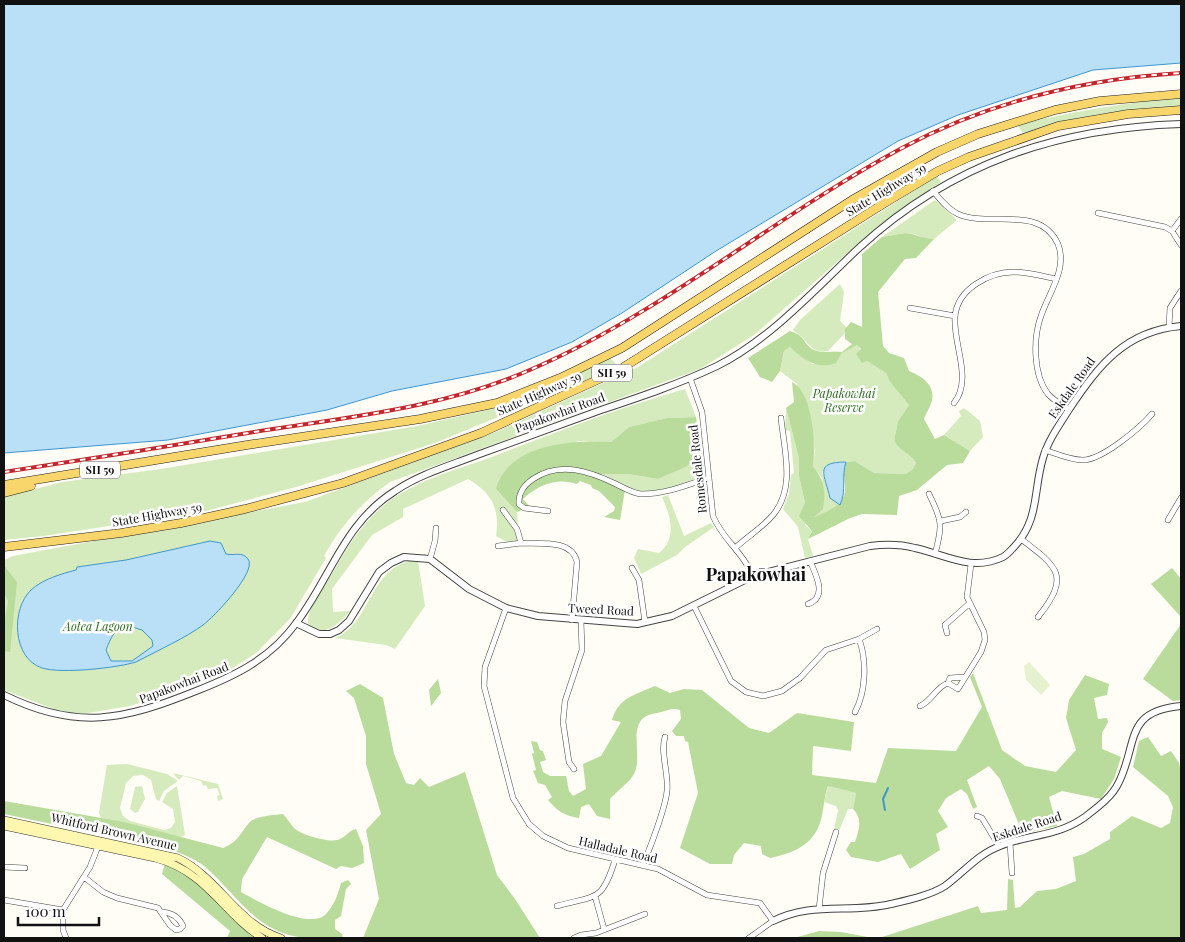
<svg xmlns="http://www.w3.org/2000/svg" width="1185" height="942" font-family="'Playfair Display',serif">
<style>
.green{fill:#d5ebbd}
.forest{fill:#b9dc9c}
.pitch{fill:#e6f2cf}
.water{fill:#b9e0f7;stroke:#3f96cf;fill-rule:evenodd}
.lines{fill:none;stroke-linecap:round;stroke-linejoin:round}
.stream{stroke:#3f96cf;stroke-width:2}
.minor-casing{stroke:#444;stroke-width:6}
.tertiary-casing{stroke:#444;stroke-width:8}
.secondary-casing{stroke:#333;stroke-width:8}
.primary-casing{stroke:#222;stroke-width:9}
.minor{stroke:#fff;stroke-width:5}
.tertiary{stroke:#fff;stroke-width:6}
.secondary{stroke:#fff6b0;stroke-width:7}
.primary{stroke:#f9d66b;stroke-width:8}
.rail-casing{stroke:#c4262e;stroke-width:4}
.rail{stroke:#fff;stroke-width:2;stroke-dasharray:5.5;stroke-linecap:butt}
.labels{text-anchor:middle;stroke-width:5;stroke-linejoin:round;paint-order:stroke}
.shield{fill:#fff;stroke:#585858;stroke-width:1}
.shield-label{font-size:11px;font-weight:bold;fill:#111}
.street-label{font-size:12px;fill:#111;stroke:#fff}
.park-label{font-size:12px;font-style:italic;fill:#2f6b1f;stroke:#fff}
.district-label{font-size:18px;font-weight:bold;fill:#111;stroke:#fff}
</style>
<rect width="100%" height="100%" fill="#fffdf5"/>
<path class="green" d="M1172 98H1181V107L1099 114 1023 133 1017 125C1069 112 1119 104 1172 98Z
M937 176 941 182 877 227 754 335 700 369 390 482C362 502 341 525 324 556L326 558 290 619 256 653 217 678 130 706 82 714 56 710 4 690V560L13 556 305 502 496 432 638 367Z
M935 200 957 220 934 239H925L915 234 905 233 882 237Z
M840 284 844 292 840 321 847 328V331L828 351C815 353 811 347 803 338 800 335 796 333 793 330L800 320Z
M857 344 867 361 886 373 890 382 909 405 898 421 894 441C901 450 910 453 916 463L913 470 906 474 874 473 855 461 836 462 822 472 830 498 840 505 810 520 822 478 813 466 815 451 797 384 780 371 784 351 790 347 812 364 836 363 842 353Z
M610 358 619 367 435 443 296 487 206 511 44 536 4 540V497L62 482 161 469 417 426 500 407Z
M685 389 696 417 667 418 629 427 611 442 578 441 496 489 517 512 519 541 507 542 496 536C500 509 492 493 468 479L403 509V517L372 535 332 589 333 612 350 611C342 622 321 641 308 623 307 608 324 588 331 576 345 550 360 526 383 506 413 481 453 471 489 458 554 433 618 408 685 389Z
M786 408 799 458V476L805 503V525L812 531 808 539 813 556 805 558 798 527 783 509 789 494 791 475 794 473 790 431 785 430Z
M964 408 980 421 983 437 970 451 944 435 961 416 959 411Z
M702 454 703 476 667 489 639 492 602 474H628L658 479 686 467Z
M668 495 684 536 711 523 714 527 685 547 677 555 641 574 634 558 638 549 659 553C678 538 670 515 662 497Z
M412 560 418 561 425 606 395 649 386 645 335 638C372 623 367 571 412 560Z
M127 764 167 774 178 781 164 791 159 801 156 799 151 780 143 775 133 776 126 783 120 808 123 816 130 821 164 830 171 828 175 822 173 809 162 802 167 793 177 786 185 835 180 837 101 818 99 813 107 765Z
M173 773 218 784 223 799 218 801 217 796 220 795 217 788 208 789 206 785 203 786 201 781 183 776 179 780Z
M142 786 145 799 138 812 135 813 130 809 135 787Z
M828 786 856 793 853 809H848L839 831 834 830 838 810 836 806 824 802Z"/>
<path class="forest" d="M905 233C916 234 923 239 934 239L916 258 905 259 878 292 883 346 889 353 904 358 909 371C921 376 935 384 932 400 931 406 926 413 924 419L935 439 944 435 970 451 963 463 947 465 917 490 899 496 897 515 862 514 850 518 808 539 812 531 799 516 805 503 799 476V458L786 408 794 402 792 382C813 392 816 445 813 466 824 480 826 491 823 509L813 518C828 510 847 506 845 485 844 476 843 470 846 462L855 461 874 473 906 474 913 469 916 463C910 453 900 451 894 441L898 421 909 405 890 382 886 373 867 361 862 363 856 354 861 349 857 345 842 353 836 363C817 370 804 360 790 347L784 351 780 371 772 382 760 377 748 358 790 331C806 336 803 343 812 349 821 354 832 351 842 352L852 344 845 339V329L851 322 862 327V254L882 237Z
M696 417 702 454 686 467 658 479 628 474H602L600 479 625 490 620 520 604 517 614 511 615 507 599 491 592 488 591 485 580 481 577 484C558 477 537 485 523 499L530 507 517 512 496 489C508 444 572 440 611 442L629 427 667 418Z
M4 565 17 582 10 652 4 651V624L8 601 4 593Z
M1172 568 1181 579V617L1151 584Z
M1181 624V700L1173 701 1143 679Z
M973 673 1002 750 1025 766 1056 772 1076 750 1066 718 1069 700 1085 675 1109 684 1107 695 1094 698 1098 719 1107 718 1108 722 1102 733V749L1121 757 1114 779 1101 799 1062 791 1049 797 1057 826 1023 834 1000 779 989 766 967 780 977 807 973 809 967 794 961 789 946 798 938 811 948 827 936 834 940 850 910 869 901 854 878 862 851 857 846 850 851 842H855C859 830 863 819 853 809L856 793 828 786C823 799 824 816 818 828 809 847 790 854 770 858L762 854 761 846 744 843 734 855 732 864H710L680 848 698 793 688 742 685 741 684 736H676L672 731 681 719 680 710C671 707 665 712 657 713 621 717 647 758 632 777 629 782 615 793 610 799V819L597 816 589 804 581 807 579 818C565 816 557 811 548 800L552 797 545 785 538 783 533 771 536 770 532 754 534 753 531 741 537 742 540 750 543 751 546 760 540 762 543 772 550 776H566L569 791 573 796 586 789 583 764 601 756 621 722 612 720C619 697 635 695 655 686L670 693 684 689 702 690 749 728 769 733 797 713 854 722 851 751 813 746 812 775 876 783 888 748 956 751 982 707 970 677Z
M438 679 441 693 431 706 429 690Z
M360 684 383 698 394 754 406 783 414 785 420 778 429 787 465 772 497 875 515 899 540 938H363L379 899 366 830 381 814 366 764V736L354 698 346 691Z
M1148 737 1161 756 1171 751 1179 763 1181 772V938H879L978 906 981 913 1007 910 1008 879 1013 880 1015 908 1020 907 1037 891 1056 889 1076 881 1073 857 1084 854 1110 839V832L1132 816 1161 828 1170 823 1173 807 1168 796 1133 767 1139 741Z
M4 801 124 822 223 848C239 841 238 836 249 823 254 816 274 815 283 814 287 818 291 825 295 829 302 835 332 844 340 839 347 836 348 831 356 829L363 846 364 863 352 868 341 866 336 869 267 837 242 879 241 892C257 901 310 931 326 914 334 906 338 894 341 883L348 880 351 884 346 889 341 916 335 920V929L342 934 343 938C324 938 304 940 286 934 250 923 232 889 204 866 192 857 176 851 162 847L4 814Z
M165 863 186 872 260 938H227L230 931 162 874Z
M819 931 841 932 873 938H794Z"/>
<path class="pitch" d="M1029 662 1050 685 1041 695 1026 680 1024 666Z"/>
<path class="water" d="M4 4H1181V63L1093 70 958 115 898 141 716 251 622 313 572 342 506 369 392 391 327 410 168 440 4 453Z
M846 462C841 476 847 490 840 505L830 498C825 475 813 462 846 462Z
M210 541 221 543 226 554C234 556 242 551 248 559 258 571 213 618 203 625 187 637 157 651 136 662 117 668 61 674 42 668 12 658 11 609 31 590 43 579 61 574 76 570L77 567 126 560ZM129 626 142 630 152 640 153 646 132 661H111L106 650C111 638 114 627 129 626Z"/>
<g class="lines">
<path class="stream" d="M885 810 883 799 888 788"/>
<defs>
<path id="minor" d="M933 191C940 199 947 209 958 214 989 228 1040 204 1058 244 1068 269 1048 294 1041 316 1033 338 1033 375 1048 394 1053 400 1062 405 1069 410
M1098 213 1165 227 1172 231 1181 245
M1172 231 1181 219
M910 308 955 316
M1169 327 1170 308 1181 291
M690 378 702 412 713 516C722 539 744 553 753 576
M954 403C973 379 953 345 955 317 957 289 989 272 1014 272 1028 272 1042 276 1056 279
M1045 450C1057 454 1070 460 1083 460 1102 460 1140 428 1152 414
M929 494C942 520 943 525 935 554
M503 510 517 529 521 543C540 544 572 539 577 562L572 620
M548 511 524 508 519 504C518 494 524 485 533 479 560 461 589 471 616 484 624 488 632 493 641 494 665 494 685 486 708 478
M1168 520 1181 498
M941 521 960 517 966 512
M1021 539C1058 567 1071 576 1038 617
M498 546 521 543
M735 548C747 537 763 527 773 515 796 488 784 449 781 418
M430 559 435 541 436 528
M632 568 639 580 645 622
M808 604C828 597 816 575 810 561
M694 606 731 681 746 692 763 696 782 691 800 678 826 650 859 639 877 629
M506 608 485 667 484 686 513 798 529 824 543 836 568 848 658 869 707 895 760 903 773 921 749 938
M947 633 945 625 970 603
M965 677 950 678 948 683 958 689 981 652 985 640 984 632 967 597 971 564
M920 706C932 701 936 687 948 683
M855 712C866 692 867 660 859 639
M574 769 569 762 563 722 565 701 582 650 581 621
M977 816 982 818 999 846
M1010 843 1012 873
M643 866C650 846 665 812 667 791 669 774 660 753 665 737
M4 867 25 868
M84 877 103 892 117 898 158 908 170 925 176 930 180 929 183 926C179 917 172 913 163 912
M595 896 604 929
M4 900 63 910
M557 906C597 895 602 902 615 860
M819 909 823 873 836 832
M66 938 63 930V910L90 867 99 844
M574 938 581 935 596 933 645 914"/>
<path id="tertiary" d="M296 623 319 634H330L339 630 349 621 379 572 391 563 404 557 430 559 469 589 506 608 538 616 637 624 672 616 753 576 870 546C885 544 900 544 915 548 946 555 972 572 1003 557 1007 555 1011 550 1014 547 1040 519 1033 491 1043 458 1048 440 1060 424 1070 408 1099 365 1125 331 1181 326
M4 695C77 731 124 720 196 691 237 675 270 659 297 622 331 577 344 523 395 491 420 474 449 466 477 455 518 440 559 425 601 410 640 397 679 384 717 366 771 339 816 288 860 247 952 163 1058 128 1181 124
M773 921C813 901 849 914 891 904 908 900 931 895 945 886 963 873 978 854 1000 846 1029 834 1057 837 1085 817 1098 807 1112 797 1119 782 1138 743 1124 711 1181 706"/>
<path id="secondary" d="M4 820 178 858C218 877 238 925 281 938
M4 826 155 858C208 872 221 912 262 938"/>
<path id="primary" d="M4 485 247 445 420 419 497 403 560 378 622 348 852 200 937 152 978 134 1055 110 1100 101 1181 94
M4 493 31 486
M4 547 121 533 181 523 245 509 343 483 481 433 619 370 883 204 938 171 969 157 1058 126 1128 114 1181 110"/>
</defs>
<use href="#minor" class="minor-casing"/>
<use href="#tertiary" class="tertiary-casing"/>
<use href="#secondary" class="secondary-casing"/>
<use href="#primary" class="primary-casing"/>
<use href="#minor" class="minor"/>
<use href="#tertiary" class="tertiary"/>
<use href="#secondary" class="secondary"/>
<use href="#primary" class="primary"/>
<defs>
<path id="rail" d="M4 472C87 459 171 446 254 432 348 417 444 408 532 369 664 312 775 216 902 148 988 102 1084 79 1181 73"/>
</defs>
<use href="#rail" class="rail-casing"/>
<use href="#rail" class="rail"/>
</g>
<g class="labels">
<g class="shield">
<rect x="592" y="364.5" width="40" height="17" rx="4"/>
<rect x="80" y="461.5" width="40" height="17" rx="4"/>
</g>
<g class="shield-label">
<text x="612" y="377">SH 59</text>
<text x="100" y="474">SH 59</text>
</g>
<g class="street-label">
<text transform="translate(886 190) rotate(-31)" y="4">State Highway 59</text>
<text transform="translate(1072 388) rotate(-55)" y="4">Eskdale Road</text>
<text transform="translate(539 394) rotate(-24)" y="4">State Highway 59</text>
<text transform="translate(560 413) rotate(-20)" y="4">Papakowhai Road</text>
<text transform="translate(698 469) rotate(-96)" y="4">Romesdale Road</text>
<text transform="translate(157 515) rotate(-10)" y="4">State Highway 59</text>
<text transform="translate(601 610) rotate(3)" y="4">Tweed Road</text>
<text transform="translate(184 683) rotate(-21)" y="4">Papakowhai Road</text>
<text transform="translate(1027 827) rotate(-18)" y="4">Eskdale Road</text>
<text transform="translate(114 832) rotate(13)" y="4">Whitford Brown Avenue</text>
<text transform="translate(618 850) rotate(13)" y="4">Halladale Road</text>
</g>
<g class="park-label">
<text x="844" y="398">Papakowhai<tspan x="844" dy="14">Reserve</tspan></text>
<text x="98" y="631">Aotea Lagoon</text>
</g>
<g class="district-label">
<text x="756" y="581">Papakōwhai</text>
</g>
</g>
<rect width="1185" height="942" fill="none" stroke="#111111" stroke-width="10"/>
<path d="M18 917v8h81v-8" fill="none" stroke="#111111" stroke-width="2.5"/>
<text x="25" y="917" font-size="15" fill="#111111" stroke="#ffffff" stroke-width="4" paint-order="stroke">100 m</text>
</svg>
